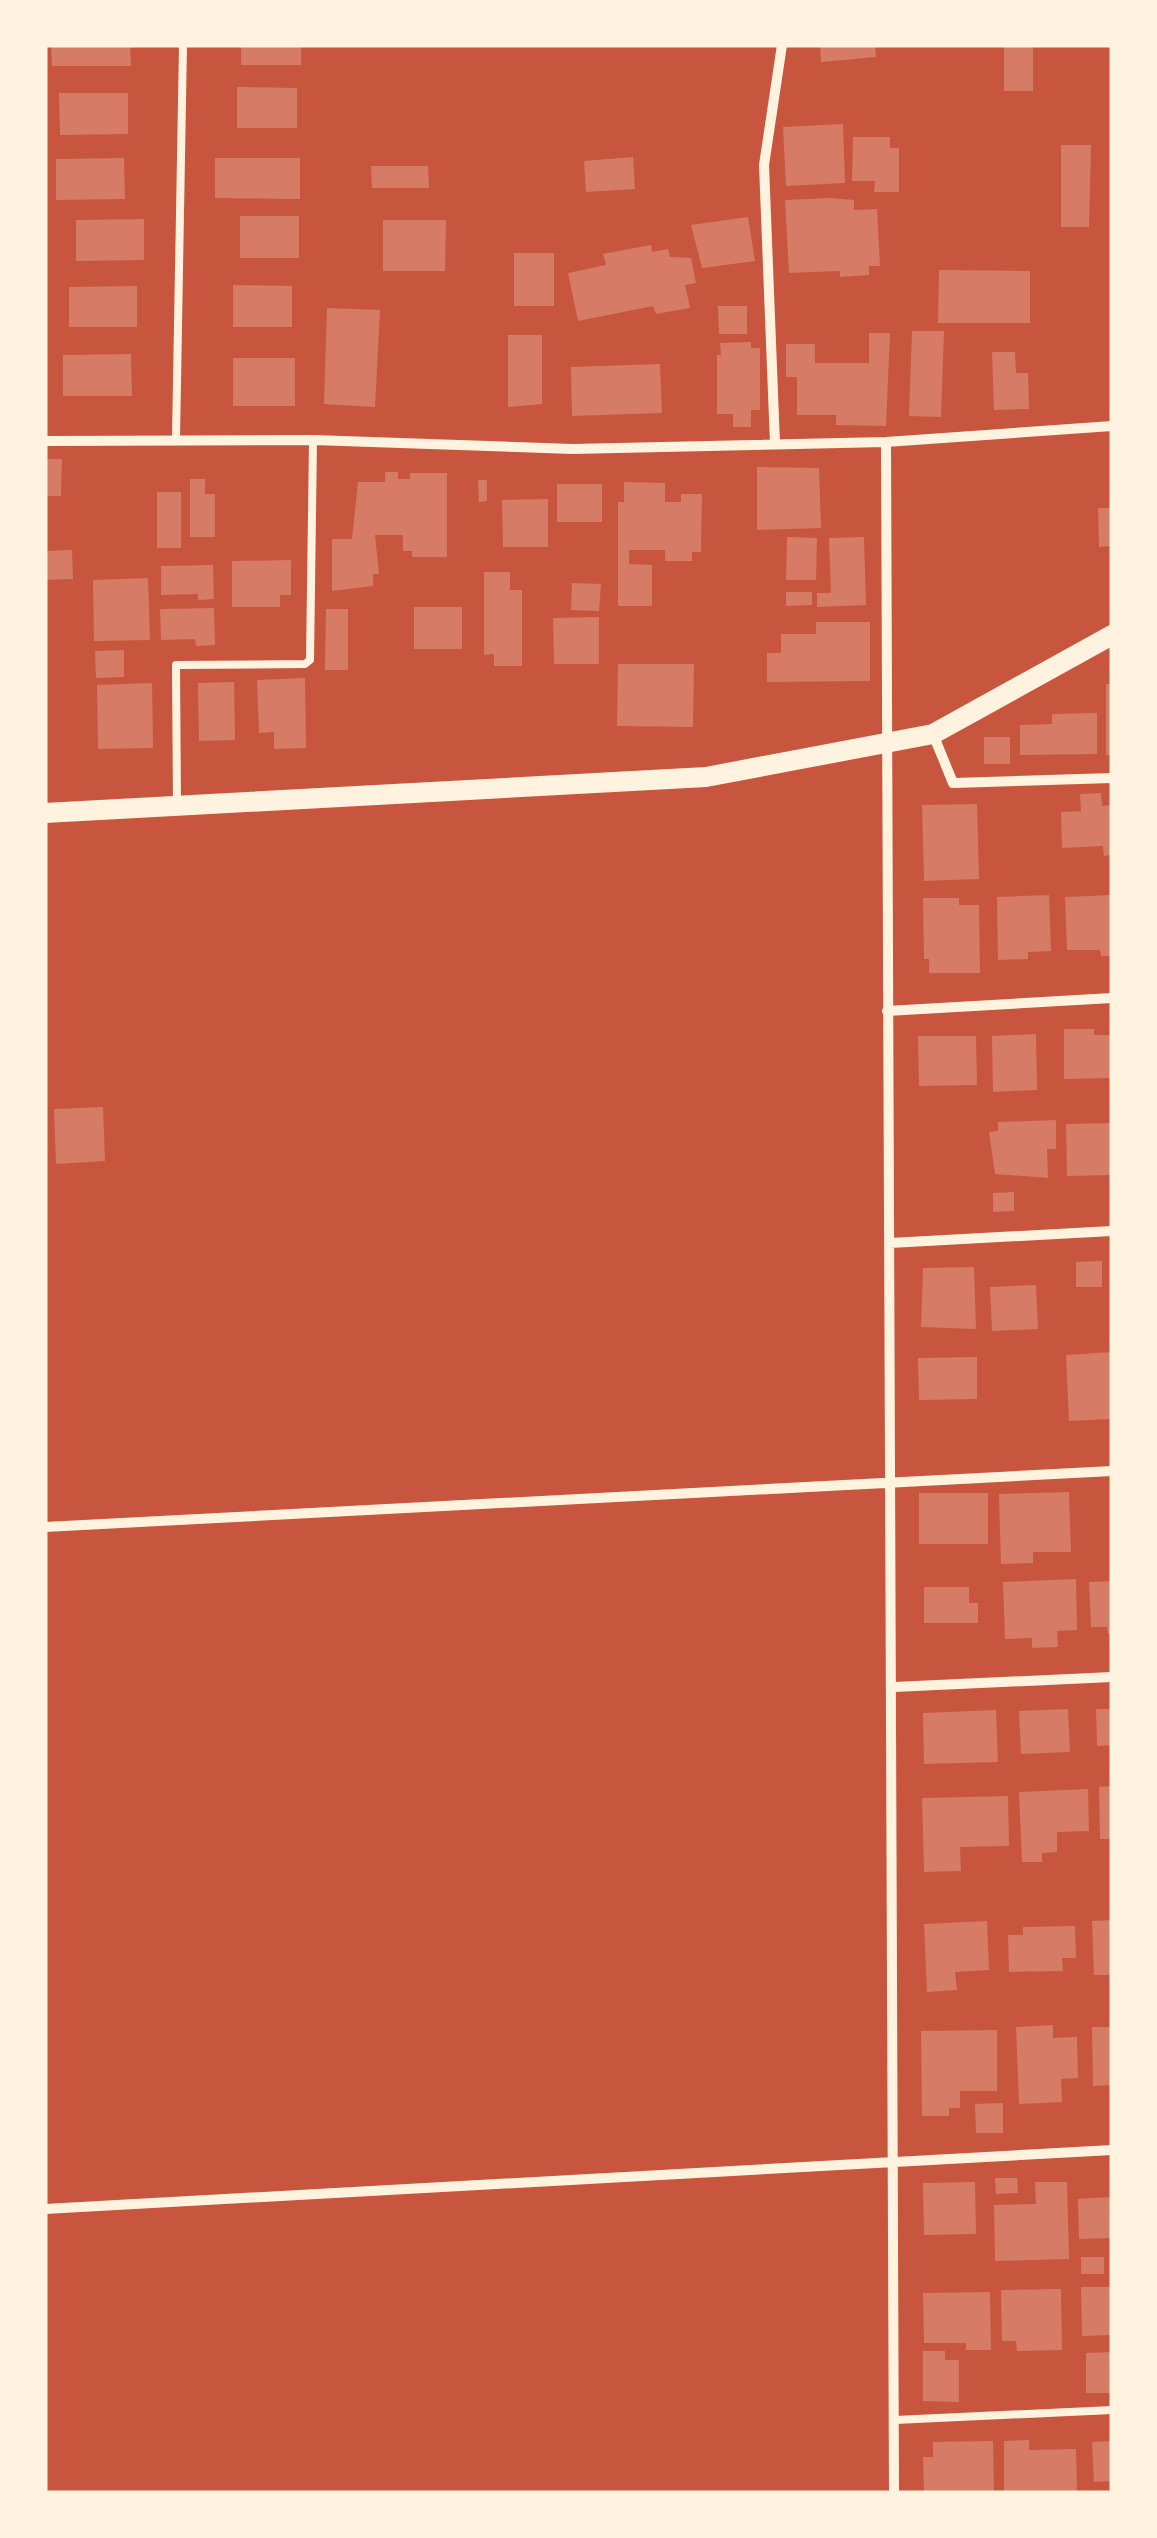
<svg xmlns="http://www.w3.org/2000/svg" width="1157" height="2538" font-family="'IBM Plex Sans',sans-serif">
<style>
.building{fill:#d67c66}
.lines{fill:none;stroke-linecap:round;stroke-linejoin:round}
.service{stroke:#fff3e0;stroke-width:8}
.minor{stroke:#fff3e0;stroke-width:10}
.secondary{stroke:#fff3e0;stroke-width:20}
</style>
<rect width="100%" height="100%" fill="#c8553d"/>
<path class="building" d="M51 45H130L131 66H52Z
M241 45H301V65H241Z
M820 45H875L876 57 821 62Z
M1004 45H1033V91H1004Z
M237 87 297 88V128H237Z
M59 93H128V134L60 135Z
M843 124 845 183 786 186 783 127Z
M853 137H890V148H899V192H874L875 181H852Z
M1061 145H1091L1089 227H1061Z
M633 157 635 189 586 192 584 161Z
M124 158 125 199 56 200V159Z
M215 158H300V199L215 198Z
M371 166H428L429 188H372Z
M830 198 854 200V210L877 209 880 266H869V275L840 277V271L789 273 785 200Z
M240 216H299V258H240Z
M748 217 755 261 702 268 691 225Z
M144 219V260L76 261V220Z
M383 220H446L445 271H383Z
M651 245 652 252 668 249 670 257 691 258 696 283 685 285 690 308 656 314 653 306 578 321 568 273 606 265 603 254Z
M514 253H554V306H514Z
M939 270 1030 271V323H938Z
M233 285 292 286V327H233Z
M137 286V327H69V287Z
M718 306H747V334H719Z
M327 308 380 310 375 407 324 404Z
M912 331H944L941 417 909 416Z
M869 333H890L886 426 836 425V415H797V377H786V344H815V363H869Z
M508 335H542V404L508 407Z
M751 342V348H760V410H751V427H733V414H717V355H721L720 343Z
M992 352H1015L1016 373H1028L1029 409 994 410Z
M131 354 132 396H63V355Z
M233 358H295V406H233Z
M660 364 662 413 572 416 571 367Z
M45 459H62L61 496H45Z
M757 467 819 468 821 528 757 530Z
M385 472H398V479H410V473H447V557H412V551H403V535H375L379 574H373V586L332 591V539H352L358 482H385Z
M190 479H205V494H215V537H190Z
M478 480H487V501L479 502Z
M624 482 665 483V502H681V494H702L701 552H692V561H665V550H629V564L652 565V606H618V502H624Z
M557 484H602V522H557Z
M157 492H181V548H157Z
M548 499V547H503L502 500Z
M1098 508H1112V546L1099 547Z
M787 537 817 538 816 580H786Z
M864 537 866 605 817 607V593H831L829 538Z
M72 550 73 579 45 580V551Z
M291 560V595H280V607H232V561Z
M213 565 214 599 198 600V594L161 595V566Z
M484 572H510V590H522V666H494V654L484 655Z
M148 578 150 640 94 641 93 580Z
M572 583 601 584 599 611 571 610Z
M786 592H812V605L786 606Z
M414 607H462V649H414Z
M214 608 215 645 196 646 195 639 161 640 160 609Z
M326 609H348V670H325Z
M599 617V664H554L553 618Z
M816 622H870V681L767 682V653H781V634H816Z
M124 650V677L96 678 95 651Z
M618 664H694L693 727 617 726Z
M305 678 306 748 274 749V732L259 733 257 680Z
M234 682 235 740 199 741 198 683Z
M152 683 153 748 98 749 97 685Z
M1106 684H1112V755H1106Z
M1097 713V754L1020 755V725L1052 724V714Z
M984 737H1010V764H984Z
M1101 793 1102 806 1112 805V855L1104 856 1103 846 1062 848 1061 812 1081 811 1080 794Z
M977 804 979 879 924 881 922 805Z
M1049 895 1051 951 1028 952V959L998 960 997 897Z
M1112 895V956H1101L1100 950H1067L1065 897Z
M923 898H959V905H979L980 973H929V959H924Z
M1064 1029H1094V1035H1112V1078L1064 1079Z
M1036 1034 1037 1090 993 1092 992 1036Z
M918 1036H976L977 1085 919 1086Z
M103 1107 105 1161 56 1164 54 1109Z
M1056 1120V1149H1047L1048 1178 995 1174 989 1132 998 1131V1122Z
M1112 1123V1175L1067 1176 1066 1124Z
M1014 1192V1211L993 1212V1193Z
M1102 1261V1287H1076V1262Z
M974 1267 976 1329 921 1327 923 1268Z
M1036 1285 1038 1329 992 1331 990 1287Z
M1112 1352V1419L1069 1421 1066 1355Z
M977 1357V1399L919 1400 918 1358Z
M1069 1492 1071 1552H1033V1563L1001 1564 999 1494Z
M919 1493H988V1544H919Z
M1076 1579 1077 1630 1057 1631 1058 1647 1032 1648V1638L1005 1639 1003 1582Z
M1112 1581V1634H1108L1107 1627H1091L1089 1582Z
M924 1587H969V1603H978V1623H924Z
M1068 1709 1070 1752 1021 1754 1019 1711Z
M1096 1709H1112V1745L1097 1746Z
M996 1710 998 1762 924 1764 923 1713Z
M1112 1786V1839H1100L1099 1787Z
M1088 1789 1089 1831 1057 1832V1852L1042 1853V1862H1022L1019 1792Z
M1008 1796 1009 1846 960 1847 961 1871 924 1872 922 1798Z
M1112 1920V1975H1094L1092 1921Z
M987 1921 989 1970 955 1972 957 1990 927 1992 924 1924Z
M1075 1926 1076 1958H1062L1063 1971 1009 1972 1008 1935H1023V1927Z
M1053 2025V2038L1077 2037 1078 2078 1061 2079 1062 2102 1019 2104 1016 2027Z
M1092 2027H1112V2085L1093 2086Z
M997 2030V2091H960V2108H949V2116H922L921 2031Z
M1003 2103V2133H976L975 2104Z
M995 2178H1017L1018 2193 996 2194Z
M975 2182 976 2234 924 2235 923 2183Z
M1035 2182H1067L1069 2259 995 2261 994 2205 1036 2204Z
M1112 2197V2238L1079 2239 1078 2199Z
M1081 2257H1104V2274H1081Z
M1081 2287H1112V2335L1082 2336Z
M1061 2289 1062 2350 1017 2351 1016 2341H1002L1001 2290Z
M990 2292 991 2350H966V2343H924L923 2293Z
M923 2351H945V2360H959V2402L923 2401Z
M1112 2352V2393H1086V2353Z
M1029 2440V2450L1076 2449 1077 2493H1004V2441Z
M993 2441 994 2493H924L923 2457H933V2442Z
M1112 2441V2481L1094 2482 1092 2442Z"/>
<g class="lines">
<path class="service" d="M176 438 183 45
M177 805 176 665 305 664 310 660 313 440
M895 2420 1112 2410"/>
<path class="minor" d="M45 441 313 440 573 449 886 442 1112 426
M886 442 894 2493
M775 444 764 165 782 45
M933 734 953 783 1112 778
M887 1011 1112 998
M890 1243 1112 1231
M45 1527 1112 1471
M894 1687 1112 1677
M45 2209 1112 2150"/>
<path class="secondary" d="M45 813 706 777 933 734 1112 635"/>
</g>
<rect width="1157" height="2538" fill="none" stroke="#fff3e0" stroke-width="95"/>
</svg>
